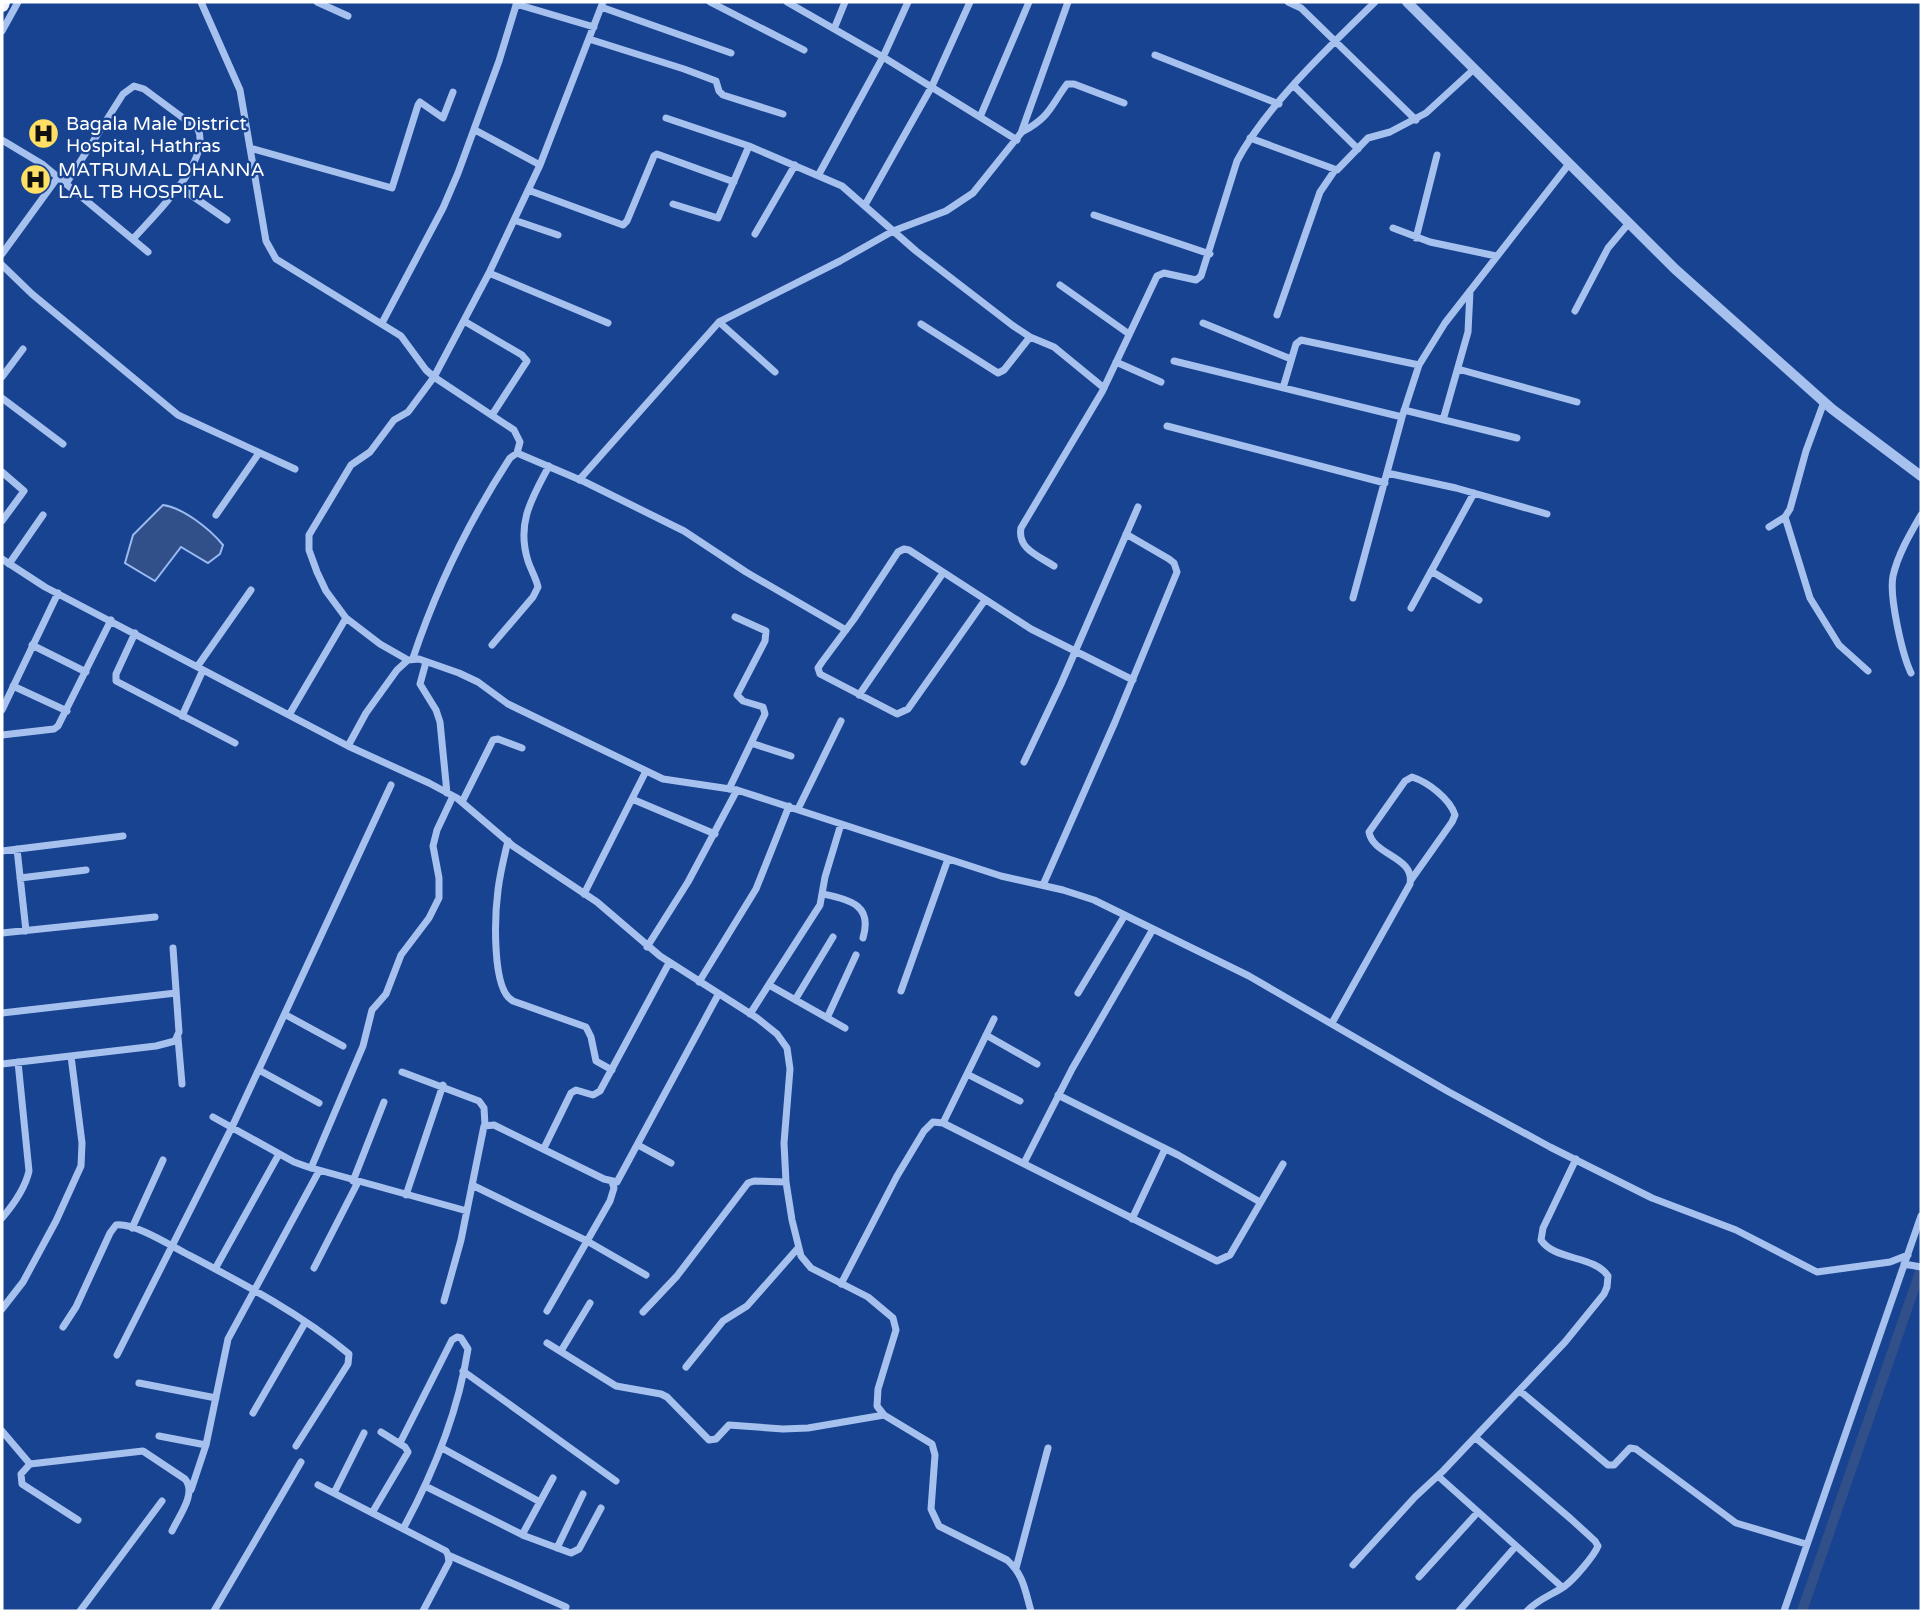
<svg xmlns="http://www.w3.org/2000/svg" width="1923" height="1613" font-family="'Varela Round',sans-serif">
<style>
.water{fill:#314f89;stroke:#99bbf2;stroke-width:2}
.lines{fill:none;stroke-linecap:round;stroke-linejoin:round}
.canal{stroke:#314f89;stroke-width:10}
.minor{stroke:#a7c1ef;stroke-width:7}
.tertiary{stroke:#a7c1ef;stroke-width:10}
.primary{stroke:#eff4ff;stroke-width:14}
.labels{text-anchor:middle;stroke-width:5;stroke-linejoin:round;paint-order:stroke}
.poi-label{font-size:19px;fill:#fff;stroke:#184391;text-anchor:start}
</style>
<rect width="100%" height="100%" fill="#184391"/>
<path class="water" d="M163 505C183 508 209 528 223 545L220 554 208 563 181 547 155 581 125 563 133 535Z"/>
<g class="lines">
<path class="canal" d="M1802 1611 1921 1269"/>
<path class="minor" d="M201 2 240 90 266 241 276 259 401 336 426 370 434 377 514 430 520 442 517 453
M317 2 348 16
M710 2 804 50
M787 2 883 57 1017 140
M1288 2 1301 8 1416 120
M516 4 594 27
M601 7 731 53
M834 29 845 2
M2 31 18 2
M589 39 684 69 716 81 719 91 723 95 783 114
M1155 55 1279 104
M1294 86 1358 149
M980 117 1029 2
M666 118 749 146 842 186 916 251 1012 325 1030 337 1054 347 1104 388
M475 130 540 165
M1022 132C1050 117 1050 107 1067 84H1074L1124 103
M1250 138 1337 170 1368 138 1390 132 1426 113 1474 69
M2 140 42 164 148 252
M250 148 392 188 418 105 420 102 443 118 453 92
M819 174 883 57 908 2
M66 184 123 94 134 86 144 89 198 129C212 161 153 216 133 239
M178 186 227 220
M528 190 623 225 627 221 654 156 657 154 734 182
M673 204 718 218 749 146
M865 205 932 86 970 2
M1094 215 1210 254
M514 220 558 235
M1393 228 1430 242 1496 256
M755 234 795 165
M1416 238 1437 155
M2 254 58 177
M2 265 32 294 178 415 295 469
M489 273 608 323
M1060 285 1129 334
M1575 311 1608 248 1629 223
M1277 315 1320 192 1335 170
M464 321 522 355 527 361 492 415
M719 322 775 372
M382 323 443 208 458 173 499 61 517 2
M1203 323 1291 359
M921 324 998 373 1004 370 1030 337
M1174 361 1402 417
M1116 362 1161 382
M1458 369 1577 402
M2 377 23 349
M1283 388 1296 344 1301 340 1419 365
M2 398 63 444
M1404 410 1517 438
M1443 420 1468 332 1470 291
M1167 426 1385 483
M2 472 24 491 2 521
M1387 473 1456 488 1547 514
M579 480 719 322 840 261 893 231 946 211 973 193 1021 133 1068 2
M216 515 259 453
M1785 517 1810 598 1839 645 1868 671
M1769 527 1785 517 1790 509 1806 451 1824 402
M2 559 45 587 348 746 429 783 457 798 513 846 597 902 660 956 757 1018 777 1034 787 1048 790 1069 784 1143 786 1182 792 1220 801 1256 811 1268 868 1297 893 1318 896 1330 878 1389 877 1406 884 1415 932 1444 935 1455 931 1509 939 1526 1007 1560C1024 1575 1025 1591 1031 1611
M9 564 43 515
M1054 566C1039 556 1017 549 1021 528L1102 392 1157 276 1164 273 1196 280 1201 276 1237 161C1266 106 1330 46 1375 2
M1431 571 1479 600
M1353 598 1402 417 1419 365 1445 323 1569 164
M985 600 908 709 897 714 820 674 818 668 822 662 854 619 898 552 904 549 909 550 1031 629 1133 680
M1411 608 1474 493
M135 633 116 674V681L235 743
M32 645 86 672
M492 645 533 597 538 587C536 578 531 570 528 561 516 523 532 498 549 466
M413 658C437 586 469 521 510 458L517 453 585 482 684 531 746 572 846 630
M408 660 380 644 346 618 326 591 317 572 309 550V535L351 465 370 452 394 420 408 412 434 377 489 273 540 165 603 2
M426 662 420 684 436 710 440 722 447 793
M197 667 251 590
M1911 673C1902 654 1889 596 1893 576 1898 554 1910 534 1921 515
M13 686 67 711
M859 695 943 573
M2 710 58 593
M289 715 346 618
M182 716 203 670
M2 735 54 729 58 726 111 620
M751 743 791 756
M348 746 366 713 397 670 408 660 419 659 459 673 478 682 508 704 663 779 737 790 1001 876 1063 890 1094 900 1249 976 1449 1092 1550 1147 1652 1198 1736 1230 1817 1272 1890 1262 1908 1255
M1024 762 1061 684 1138 507
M729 789 765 714 763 707 743 701 737 695 765 641 766 631 735 617
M632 799 715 834
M462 802 493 740 498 739 522 748
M798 809 841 721
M508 841C504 857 500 874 498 890 495 913 491 990 513 1001L586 1027 591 1037 596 1061 612 1070
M17 849 26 931
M2 851 123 836
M20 878 86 870
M1043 885 1115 722 1177 572 1174 563 1169 559 1126 534
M584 894 646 771
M823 894C849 900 873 904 863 938
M2 933 155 917
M647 947 688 882 737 790
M699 982 756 889 789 806
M769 985 845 1028
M901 991 948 859
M1078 993 1125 915
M795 1000 833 937
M2 1013 176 993
M750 1014 820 905 825 877 841 824
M286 1015 343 1046
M827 1018 856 955
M1332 1023 1410 884C1415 856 1373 856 1369 832L1405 781 1412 777C1428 782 1450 799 1455 815L1452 822 1411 880
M986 1035 1037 1064
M178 1038 182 1084
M2 1064 156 1046 175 1041 179 1032 173 948
M259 1070 319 1103
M402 1072 479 1101 484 1108 485 1125
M967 1074 1020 1101
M1058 1095 1178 1155 1260 1202
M213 1117 294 1162 308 1167 467 1211
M943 1123 994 1019
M638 1145 671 1163
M544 1148 571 1093 576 1090 593 1095 600 1091 669 963
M1024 1163 1072 1069 1153 929
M311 1168 363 1046 372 1010 386 994 401 955 429 918 439 898V878L433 846 437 830 453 796
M353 1181 384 1102
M472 1185 587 1241 646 1275
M406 1195 443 1085
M2 1218C14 1204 25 1189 29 1171L18 1062
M1132 1219 1165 1149
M132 1228 163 1160
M1904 1264 1921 1267
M314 1268 358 1182
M215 1269 279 1154
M841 1284 897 1176 924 1131 933 1122 943 1123 1217 1261 1230 1255 1283 1164
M444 1301 461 1240 484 1126 494 1125 604 1179 617 1182 718 995
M2 1309 23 1282 56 1221 81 1166 82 1143 71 1056
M547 1311 610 1201 614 1188 612 1182
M643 1312 677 1276 748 1183 754 1181 786 1182
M63 1327 76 1307 110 1233 116 1225C135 1223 168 1244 185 1253 242 1283 300 1313 349 1354L348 1364 296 1446
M547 1343 616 1386 661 1394 667 1397 709 1440 716 1439 729 1425 783 1429 808 1428 884 1415
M561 1351 590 1303
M117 1355 232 1127 391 785
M686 1367 723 1321 747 1306 798 1248
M463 1371 616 1481
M139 1383 216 1398
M1520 1391 1608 1465H1614L1630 1448 1636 1449 1736 1523 1806 1544
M253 1413 305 1323
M2 1431 30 1464 143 1451 185 1479C197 1493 179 1516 172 1531
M159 1436 206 1445
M1476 1438 1571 1519 1595 1541 1598 1546C1594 1556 1574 1579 1565 1586 1552 1595 1538 1599 1527 1611
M400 1443 452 1340 457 1337 461 1338 468 1349C458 1413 434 1472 403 1529
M442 1448 540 1502
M30 1464 21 1474 22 1484 78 1520
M1438 1476 1562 1587
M318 1485 446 1551 448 1555 449 1562 423 1611
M425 1486 525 1536 571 1553 579 1549 601 1508
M191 1490 206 1445 228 1339 319 1171
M334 1493 364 1433
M372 1513 408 1452 405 1447 381 1432
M522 1535 553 1478
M557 1548 583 1494
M448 1555 566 1607
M1353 1565 1415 1497 1443 1471 1565 1342 1604 1294 1607 1287 1608 1276C1594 1255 1555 1261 1541 1240L1543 1228 1576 1159
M1016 1568 1048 1448
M1419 1577 1478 1512
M80 1611 162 1501
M214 1611 301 1462
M1459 1611 1516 1546
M1784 1611 1921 1216"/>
<path class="tertiary" d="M1407 2 1675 269 1832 409 1921 476"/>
<path class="primary" d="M2 5 3 2"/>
</g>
<defs>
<symbol id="hospital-disc" viewBox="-11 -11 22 22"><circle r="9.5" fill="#ffe065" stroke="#184391"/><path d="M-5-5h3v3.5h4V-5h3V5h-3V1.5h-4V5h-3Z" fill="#111"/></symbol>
</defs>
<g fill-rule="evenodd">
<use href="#hospital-disc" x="26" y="116" width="35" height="35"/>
<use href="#hospital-disc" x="18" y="162" width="35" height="35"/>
</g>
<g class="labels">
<g class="poi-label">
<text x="66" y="130">Bagala Male District<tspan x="66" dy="22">Hospital, Hathras</tspan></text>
<text x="58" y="176">MATRUMAL DHANNA<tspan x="58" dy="22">LAL TB HOSPITAL</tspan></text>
</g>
</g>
<rect width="1923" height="1613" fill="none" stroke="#ffffff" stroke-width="7"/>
</svg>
